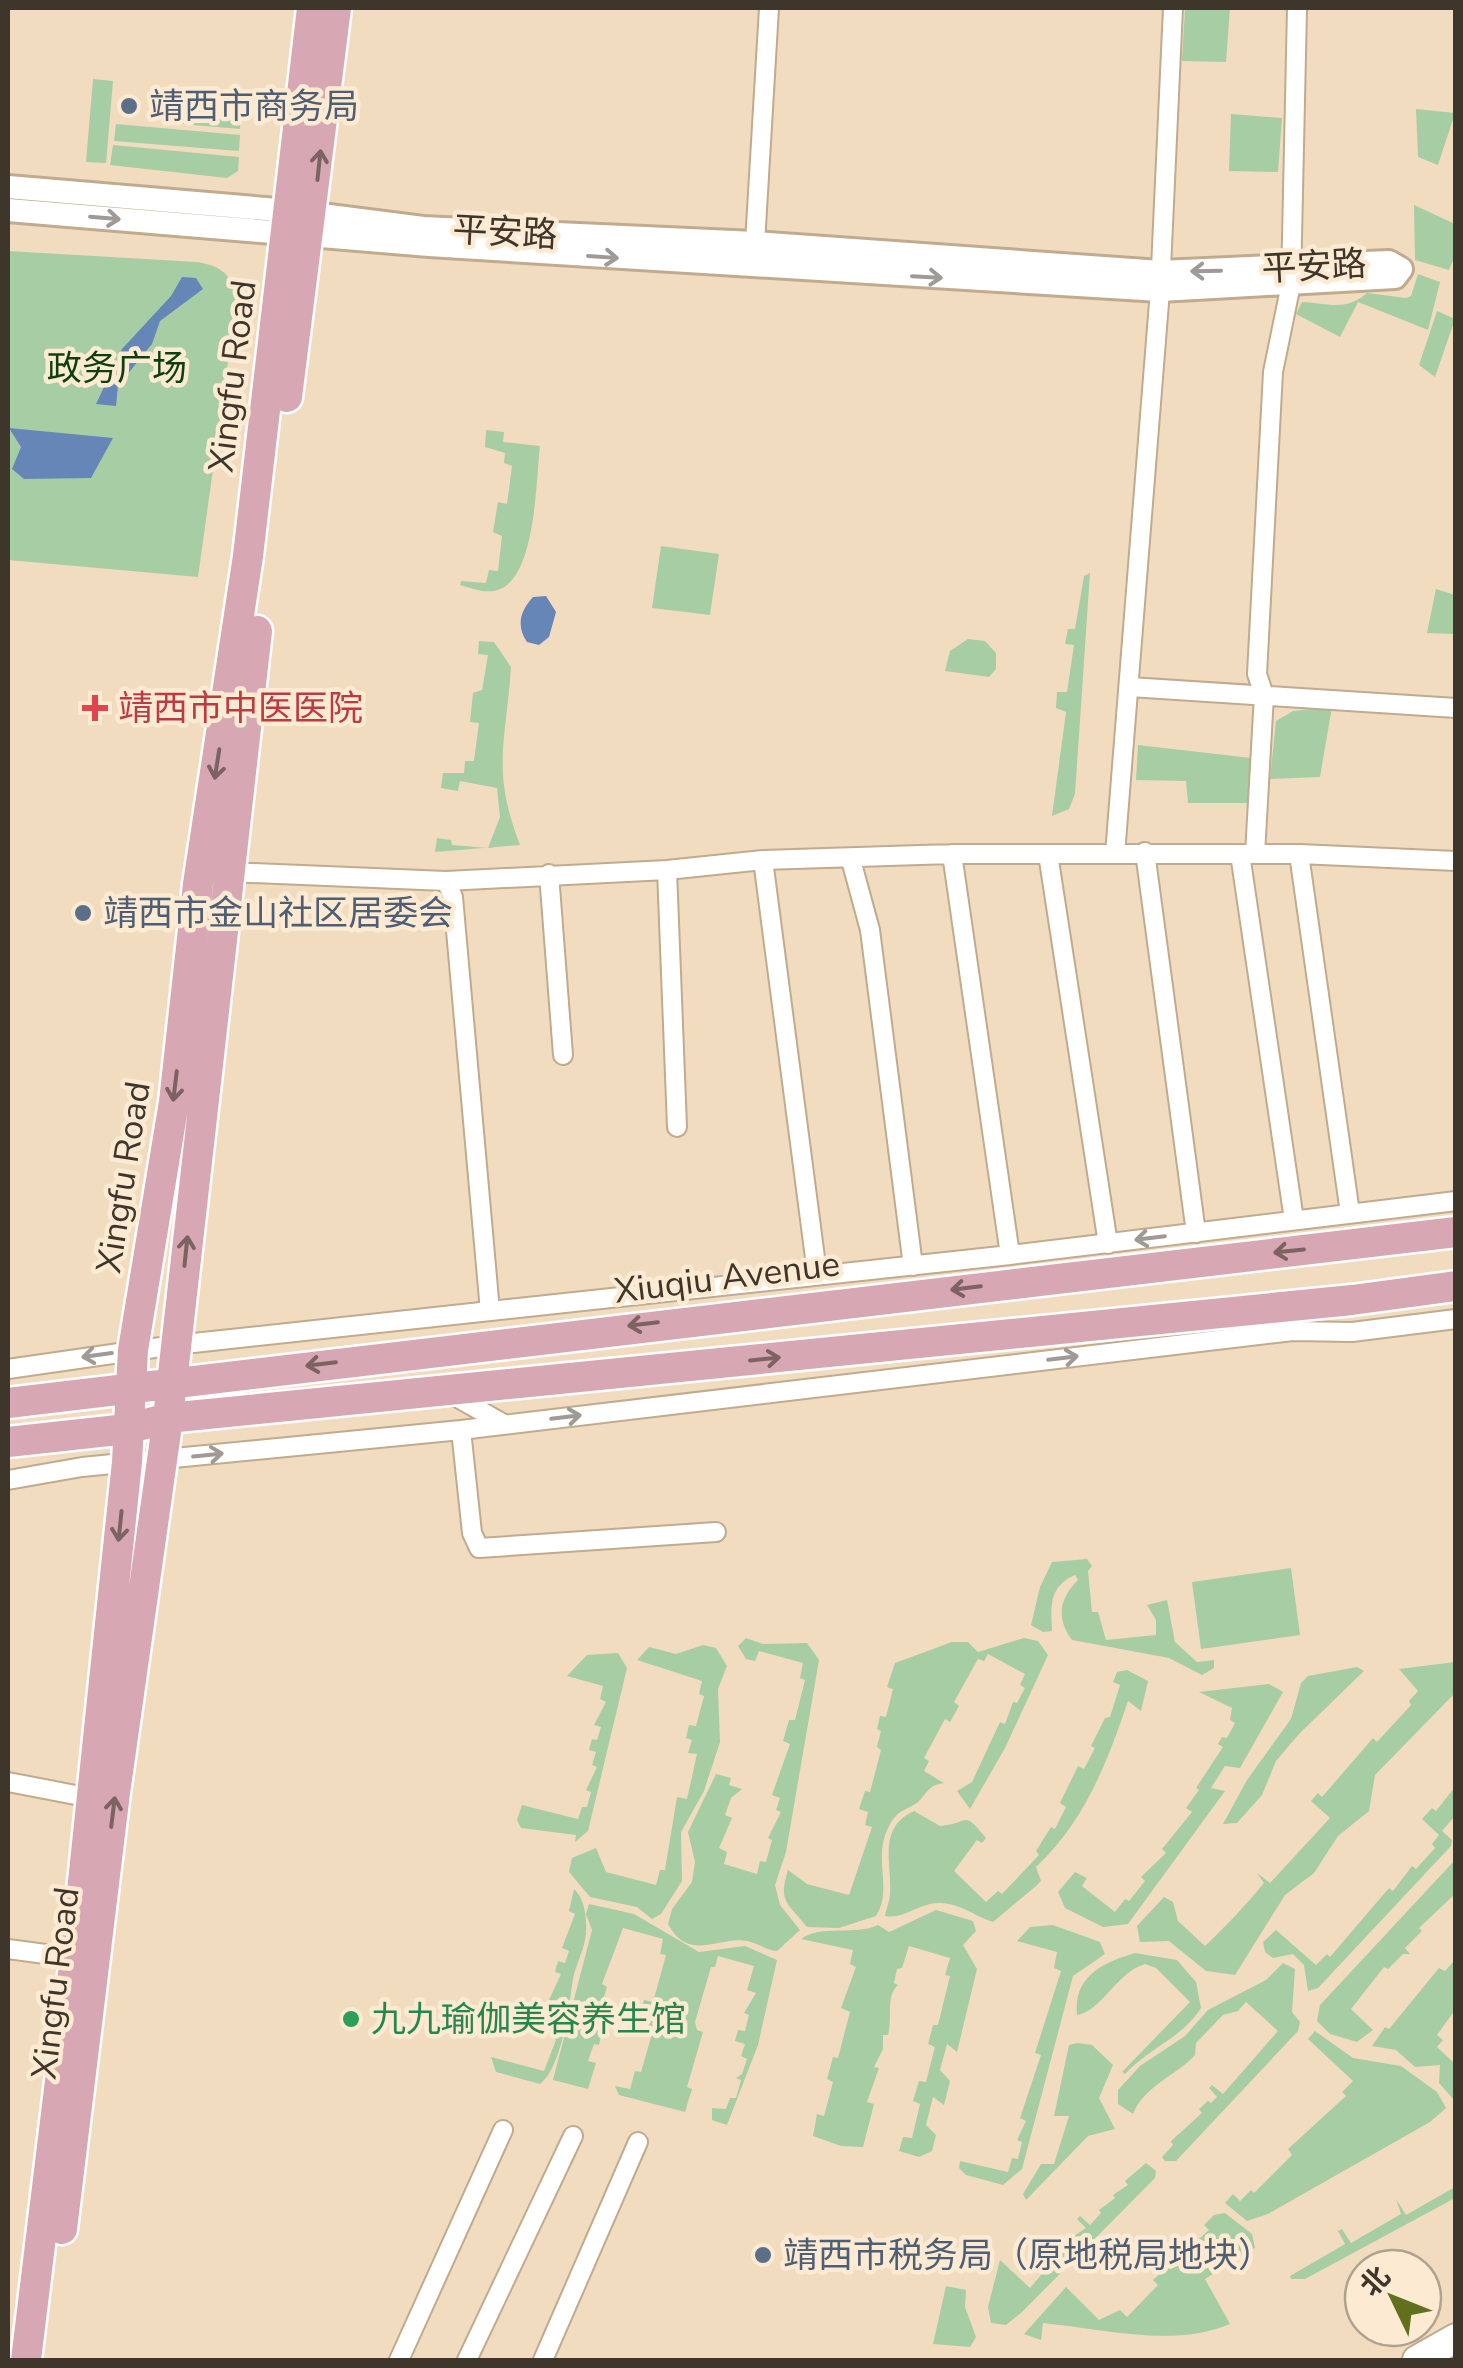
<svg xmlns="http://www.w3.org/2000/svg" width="1463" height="2368" font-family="'Nunito Sans','Noto Sans SC',sans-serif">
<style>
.green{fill:#a7cda5}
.water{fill:#6586b7}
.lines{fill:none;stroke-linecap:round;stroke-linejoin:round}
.minor-casing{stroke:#c0ab8f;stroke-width:22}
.tertiary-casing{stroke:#c0ab8f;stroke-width:28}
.secondary-casing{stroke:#c0ab8f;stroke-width:32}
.primary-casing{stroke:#fff;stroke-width:35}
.minor{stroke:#fff;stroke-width:18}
.tertiary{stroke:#fff;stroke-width:22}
.secondary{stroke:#fff;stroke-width:28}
.primary{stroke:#d8a7b4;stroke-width:30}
.oneway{stroke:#7c6362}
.oneway2{stroke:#9f9a95}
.service-dot{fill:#5c6f8a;stroke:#fcead3;stroke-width:4}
.health-dot{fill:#e0444e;stroke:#fcead3;stroke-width:4}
.leisure-dot{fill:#2e9e5b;stroke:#fcead3;stroke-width:4}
.labels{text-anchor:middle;stroke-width:9;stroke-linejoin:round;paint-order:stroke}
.service-label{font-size:35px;fill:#4e5e75;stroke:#fcead3;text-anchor:start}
.street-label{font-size:35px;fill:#3f362b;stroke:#fcead3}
.park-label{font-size:35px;fill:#0e3f10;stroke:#fcead3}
.health-label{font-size:35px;fill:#be3a42;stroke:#fcead3;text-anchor:start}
.leisure-label{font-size:35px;fill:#27864d;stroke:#fcead3;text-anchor:start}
</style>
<rect width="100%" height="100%" fill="#f2dcbf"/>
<path class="green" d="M1185 8H1230L1226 62 1182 61Z
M93 79 113 81 106 163 86 162Z
M170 105 241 110 240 129 169 123Z
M1416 109 1455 113 1438 165 1418 157Z
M1231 114 1282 118 1278 172 1229 171Z
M116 124 240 135 239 151 114 141Z
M113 145 239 157 238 171 227 178 110 165Z
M1414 205 1455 224V256L1449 270 1415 260Z
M8 251 197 262C221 266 230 273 237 297L198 577 8 560Z
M1418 274 1440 282 1428 330 1358 302 1340 337 1296 314 1302 302C1328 303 1345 312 1367 293L1406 298 1411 296Z
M1437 311 1455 319 1435 377 1419 365Z
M486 430 504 432 503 442 540 446C536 480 536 578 498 590 486 594 471 588 460 585L461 581 486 583 489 570 498 571 502 536 493 532 498 502 507 504 512 466 504 463 505 453 485 447Z
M661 546 719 554 710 615 652 608Z
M1090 573 1075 794 1069 809 1052 816 1066 712 1056 708 1057 692H1067L1074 645 1065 644 1068 629H1075L1084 576Z
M1436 589 1455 595V634L1427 633Z
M968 639 985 641 996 653V669L989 677 945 671 950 651Z
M479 641 494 642 511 667C506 743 491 770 520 845L435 852 437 838 451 840 452 845 488 848 500 817 497 788 460 781 458 791 441 788 443 773H464L465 761H474L479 723 470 722 473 693 482 690 488 655 478 654Z
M1332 707 1320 777 1270 779 1276 721 1293 711Z
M1138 745 1251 758 1248 803H1188L1186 781 1136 780Z
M1087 1559 1092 1566 1088 1571 1092 1612H1098L1106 1640 1156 1635V1620L1147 1605 1167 1600 1175 1642 1197 1662 1214 1660V1668L1202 1675 1169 1658 1072 1640C1056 1618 1059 1599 1078 1580L1075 1575C1048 1587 1051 1607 1052 1631L1043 1632 1031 1625 1040 1587 1052 1562Z
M1291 1568 1300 1635 1201 1649 1192 1582Z
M746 1638 763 1644 807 1643 819 1660 786 1852 775 1885 780 1905 800 1930 777 1951C766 1950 758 1943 747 1941 719 1936 689 1963 668 1924L672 1909 692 1882 695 1862 688 1832 716 1774 731 1778 729 1785 742 1789 731 1798 725 1815 732 1818 719 1848 727 1852 724 1864 757 1874 760 1861 766 1862 772 1840 768 1838 781 1812 776 1810 780 1798 772 1795 790 1744 783 1741 789 1720H795L805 1680 800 1678 803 1663 759 1651 755 1661 746 1659 738 1646Z
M1024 1638 1038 1641 1048 1655 1005 1748 970 1809 957 1791 972 1782 1000 1722 1005 1724 1013 1702 1017 1703 1025 1688 1020 1685 1025 1674 988 1654 984 1661 978 1659 954 1702 959 1706 950 1722 945 1719 924 1758 929 1761 924 1771 944 1783C930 1785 929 1790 920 1800 913 1808 902 1808 894 1818 868 1854 895 1886 876 1916L839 1928 807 1927C787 1902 778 1902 788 1870L807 1884 849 1895 872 1827 865 1825 868 1812 859 1809 865 1791 870 1792 881 1750 877 1747 881 1731 877 1729 880 1716 886 1717 893 1689 887 1687 895 1663 952 1642H968L978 1652Z
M703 1645 716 1648 727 1666 718 1689 720 1742 704 1791 681 1832 682 1881 661 1914 652 1919 637 1907 590 1897 569 1872 572 1858 596 1848 606 1872 656 1885 660 1870H665L677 1797 687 1799 697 1754 688 1753 692 1740 686 1738 689 1725 696 1726 704 1696 699 1694 702 1681 637 1660 649 1647 676 1654Z
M618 1653 627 1668 588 1831 575 1842 576 1835 521 1828 517 1820 522 1805 578 1819 582 1807H587L591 1792 586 1790 597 1767 592 1765 596 1752 589 1750 592 1739 597 1740 601 1727 594 1725 606 1702 600 1699 603 1686 567 1676 587 1655Z
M1455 1662V1693L1375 1775 1369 1811 1338 1836 1314 1873 1285 1895 1235 1975 1206 1971 1169 1941 1140 1942 1137 1926 1164 1897 1173 1902 1178 1921 1205 1946C1225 1927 1246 1905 1264 1883L1257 1873 1270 1883 1330 1818 1311 1801 1318 1793 1322 1797 1373 1738 1377 1742 1411 1705 1409 1701 1418 1691 1399 1669Z
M1357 1667 1364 1671 1299 1734 1276 1761 1262 1795 1237 1823 1223 1824 1247 1780 1291 1719 1301 1683 1308 1676Z
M1127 1670 1148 1681 1141 1711 1128 1701C1107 1763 1085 1821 1036 1867L1041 1881 1036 1886 993 1922C974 1916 962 1904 940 1903 920 1902 904 1920 885 1916 886 1909 890 1901 890 1893 892 1863 877 1828 914 1811L940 1826C971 1823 962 1809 986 1838L982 1843 977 1840 954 1871 986 1902 998 1891 1002 1894 1039 1855 1036 1851 1051 1827 1055 1829 1066 1807 1060 1803 1078 1766 1084 1769 1095 1748 1091 1746 1105 1718 1110 1717 1120 1685 1113 1682 1117 1672Z
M1269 1684 1283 1692 1240 1768 1225 1766 1211 1788 1225 1791 1128 1924 1103 1927 1065 1908 1058 1892 1075 1872 1087 1878 1082 1886 1115 1912 1125 1899 1129 1901 1145 1881 1141 1877 1166 1853 1162 1849 1192 1812 1186 1808 1199 1790 1196 1788 1223 1747 1218 1744 1222 1737 1227 1738 1235 1723 1230 1720 1232 1708 1199 1692Z
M1455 1787V1816L1442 1831 1452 1840 1451 1846 1318 1988 1308 1991 1304 1965 1293 1954 1273 1958 1265 1952 1263 1942 1276 1930 1316 1965 1327 1954 1330 1957 1389 1888 1393 1891 1412 1866 1416 1869 1435 1848 1432 1844 1439 1835 1422 1819 1432 1808 1436 1811Z
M1455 1860V1894L1419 1928 1422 1931 1405 1948 1410 1954H1403L1388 1969 1384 1967 1351 2009 1373 2030 1357 2042 1330 2034 1317 2021 1320 2005Z
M574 1889C585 1899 587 1919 586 1933 585 1948 576 1964 573 1979 569 2006 562 2067 540 2084L496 2072 491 2057 544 2071 556 2040 551 2037 561 2015 556 2013 558 2003 549 2000 561 1974 555 1972 558 1961 565 1963 569 1951 562 1948 575 1914 569 1911Z
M589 1904 634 1914 699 1952 745 1946 777 1960 758 2045 727 2125 712 2120V2108L726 2109 730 2098H736L741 2080 736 2078 742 2074 747 2059 741 2056 745 2044 735 2041 738 2030 745 2031 749 2015 744 2013 756 1993 747 1990 754 1966 718 1956 715 1967H711L695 2022 697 2030 703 2032 687 2087 692 2089 685 2112 619 2095 615 2086 630 2089 635 2071 641 2072 652 2034 645 2031 649 2014 641 2012 644 2000 653 2002 666 1955 660 1954 663 1939 623 1928 602 1984 607 1987 601 2006 609 2009 597 2034 601 2036 599 2045 594 2044 588 2061 596 2063 588 2089 553 2080 592 1930 586 1914Z
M936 1910 973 1921 976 1931 963 1945 977 1969 957 2052 947 2044 940 2070 950 2081 944 2105 933 2097 926 2125 936 2135 932 2151 919 2157 899 2151 903 2137 912 2138 920 2104 913 2101 919 2081 926 2082 935 2047 928 2044 933 2025H938L950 1976 945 1975 950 1958 909 1946 902 1968 897 1969 894 1983 898 1985C885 1997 893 2018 888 2035H883V2049L874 2067 879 2068 867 2102 874 2104 863 2147 841 2146 813 2136 817 2114 824 2116 833 2082 827 2079 833 2057 838 2058 850 2012 841 2008 856 1967 850 1964 853 1950 801 1939C822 1924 855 1936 878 1925L889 1932Z
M1053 1925 1100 1942 1105 1954 1073 1976 1022 2169 1003 2185 966 2175 959 2168 960 2161 1008 2172 1012 2158 1018 2159 1022 2142 1017 2140 1026 2121 1020 2118 1041 2055 1035 2053 1061 1971 1054 1968 1057 1952 1017 1941 1030 1927Z
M1135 1953 1177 1960 1196 1982 1201 2008C1182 2038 1149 2048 1125 2074L1122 2072 1190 2002 1156 1968 1145 1964C1116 1973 1103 2010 1077 2015 1073 1976 1104 1962 1135 1953Z
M1455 1960V2010L1437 2035 1443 2040 1437 2047 1455 2064V2101L1439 2083 1440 2065 1415 2067 1396 2050 1372 2046 1385 2027 1389 2029 1439 1968 1445 1971Z
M1283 1963 1295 1969 1292 2012 1300 2022 1298 2031 1176 2161H1165L1162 2157 1173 2145 1171 2141 1202 2113 1199 2109 1208 2101 1211 2103 1217 2097 1209 2088 1212 2085 1223 2094 1278 2031 1246 2002 1238 2011 1223 2015 1196 2043 1195 2055C1177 2075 1144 2086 1133 2114L1118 2104V2090L1140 2066 1185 2036 1208 2010 1266 1980Z
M1315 2031 1353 2058 1401 2066 1437 2092 1446 2108 1430 2122 1268 2214 1247 2221 1225 2203 1233 2194 1240 2201 1251 2190 1254 2193 1292 2155 1288 2149 1346 2096 1342 2092 1353 2081 1308 2039Z
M1077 2043 1092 2045 1113 2065 1099 2098 1115 2129 1088 2136 1026 2200 1023 2194 1041 2164H1054L1069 2116H1054L1069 2045Z
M1146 2163 1156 2171 1155 2178 1022 2312 1006 2325 991 2323 988 2307 1000 2260 1030 2288 1041 2275 1039 2272 1070 2244 1068 2240 1086 2228 1077 2219 1080 2216 1090 2225 1101 2213 1099 2210 1115 2198 1113 2195 1128 2185 1125 2181Z
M1455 2187V2198L1305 2279H1291L1290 2276 1345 2244 1338 2231 1342 2229 1351 2243 1401 2214 1396 2199 1406 2215Z
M1225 2213 1252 2234 1255 2248 1205 2279 1230 2324C1174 2348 1103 2329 1043 2323L1041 2340 1024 2334 1066 2287 1099 2320 1120 2310 1127 2317 1158 2285 1153 2280 1209 2230 1204 2225 1214 2215Z
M946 2286 966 2290 965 2307 976 2337 970 2347 933 2344Z"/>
<path class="water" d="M182 277 196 278 203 289 160 321 152 344 118 386 116 406 96 404 122 349 171 296Z
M9 428 113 438 91 478 24 479 12 469 21 447Z
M546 596 556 612 549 637 539 645 527 642C516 626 520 611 533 597Z"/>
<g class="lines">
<defs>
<path id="minor" d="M755 243 769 8
M1130 687 1456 708
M1145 852 1196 1233
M952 854 1010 1255
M1048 854 1108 1244
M1115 854 1160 290 1173 8
M1240 854 1294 1220
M1255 854 1264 695 1257 674 1273 372 1291 284 1297 8
M1299 854 1350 1213
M763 860 817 1273
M851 860 870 930 913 1266
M667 870 677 1127
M228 872 446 881 667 870 763 860 952 854H1299L1456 861
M549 874 563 1055
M446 881 453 897 490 1311
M8 1369 175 1345 1010 1255 1456 1201
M449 1393 504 1424
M461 1430 472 1533 479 1548 716 1532
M8 1480 82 1467 461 1430 1293 1331 1352 1332 1456 1319
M8 1782 91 1798
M8 1949 75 1958
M399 2360 503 2130
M467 2360 573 2136
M543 2360 638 2142"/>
<path id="tertiary" d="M8 187 290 211 423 228 755 243 1160 272 1389 262 1401 269 1395 277 1160 290 429 245 8 210"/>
<path id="secondary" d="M1417 2360 1456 2338"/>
<path id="primary" d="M287 397 336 8
M8 1403 1456 1232
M8 1442 127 1429 168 1418 1352 1300 1456 1286
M62 2229 115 1793 168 1418 257 631
M26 2360 75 1958 127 1462 133 1350 174 1102 198 884 248 556 312 8"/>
</defs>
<use href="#minor" class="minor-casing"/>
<use href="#tertiary" class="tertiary-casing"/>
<use href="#secondary" class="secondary-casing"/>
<use href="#primary" class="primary-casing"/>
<use href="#minor" class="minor"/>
<use href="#tertiary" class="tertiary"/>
<use href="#secondary" class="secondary"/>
<use href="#primary" class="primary"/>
</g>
<defs><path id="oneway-shaft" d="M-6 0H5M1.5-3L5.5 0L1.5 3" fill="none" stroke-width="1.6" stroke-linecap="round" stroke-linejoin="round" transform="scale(2.5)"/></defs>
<g class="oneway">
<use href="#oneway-shaft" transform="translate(319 165) rotate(-84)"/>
<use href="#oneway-shaft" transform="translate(217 764) rotate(99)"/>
<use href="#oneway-shaft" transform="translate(175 1086) rotate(97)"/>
<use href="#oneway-shaft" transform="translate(186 1251) rotate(-84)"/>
<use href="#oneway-shaft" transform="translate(1289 1251) rotate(174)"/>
<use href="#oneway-shaft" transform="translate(966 1288) rotate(173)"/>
<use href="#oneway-shaft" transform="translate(643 1324) rotate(173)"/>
<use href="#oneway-shaft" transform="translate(765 1359) rotate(-6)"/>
<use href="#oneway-shaft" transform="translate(321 1364) rotate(173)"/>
<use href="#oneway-shaft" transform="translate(120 1526) rotate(96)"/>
<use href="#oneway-shaft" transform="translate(113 1812) rotate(-83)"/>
</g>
<g class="oneway2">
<use href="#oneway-shaft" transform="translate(105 218) rotate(5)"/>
<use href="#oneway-shaft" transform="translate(603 257) rotate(4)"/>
<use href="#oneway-shaft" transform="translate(1206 271) rotate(179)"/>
<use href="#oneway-shaft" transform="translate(927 277) rotate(3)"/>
<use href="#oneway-shaft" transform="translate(1150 1238) rotate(173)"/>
<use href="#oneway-shaft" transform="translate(97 1355) rotate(172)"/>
<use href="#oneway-shaft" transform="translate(1063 1358) rotate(-7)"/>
<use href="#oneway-shaft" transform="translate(566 1417) rotate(-7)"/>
<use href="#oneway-shaft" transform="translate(208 1455) rotate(-6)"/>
</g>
<g class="service-dot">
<circle cx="129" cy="106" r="10"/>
<circle cx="83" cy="913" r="10"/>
<circle cx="763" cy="2255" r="10"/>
</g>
<path class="health-dot" d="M90 693h10v10h10v10h-10v10h-10v-10h-10v-10h10z"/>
<circle class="leisure-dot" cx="351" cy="2019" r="10"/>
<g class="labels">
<g class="service-label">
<text x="149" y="118">靖西市商务局</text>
<text x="103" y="925">靖西市金山社区居委会</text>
<text x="783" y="2267">靖西市税务局（原地税局地块）</text>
</g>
<g class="street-label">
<text transform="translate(505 232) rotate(3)" y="12">平安路</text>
<text transform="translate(1314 266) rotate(-3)" y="12">平安路</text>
<text transform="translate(232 376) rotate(-83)" y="12">Xingfu Road</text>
<text transform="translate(123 1177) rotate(-81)" y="12">Xingfu Road</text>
<text transform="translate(727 1277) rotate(-7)" y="12">Xiuqiu Avenue</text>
<text transform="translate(55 1983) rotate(-83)" y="12">Xingfu Road</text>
</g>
<g class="park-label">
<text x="117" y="380">政务广场</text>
</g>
<g class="health-label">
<text x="118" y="720">靖西市中医医院</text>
</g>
<g class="leisure-label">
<text x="371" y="2031">九九瑜伽美容养生馆</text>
</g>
</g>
<rect width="1463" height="2368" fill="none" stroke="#3f362b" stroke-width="20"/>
<g transform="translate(1393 2298) rotate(313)"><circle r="48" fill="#fcead3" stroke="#b0a290" stroke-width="2.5"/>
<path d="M0-8L18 38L0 25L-18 38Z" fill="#60701d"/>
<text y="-15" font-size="28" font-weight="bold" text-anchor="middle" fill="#3f362b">北</text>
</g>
</svg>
